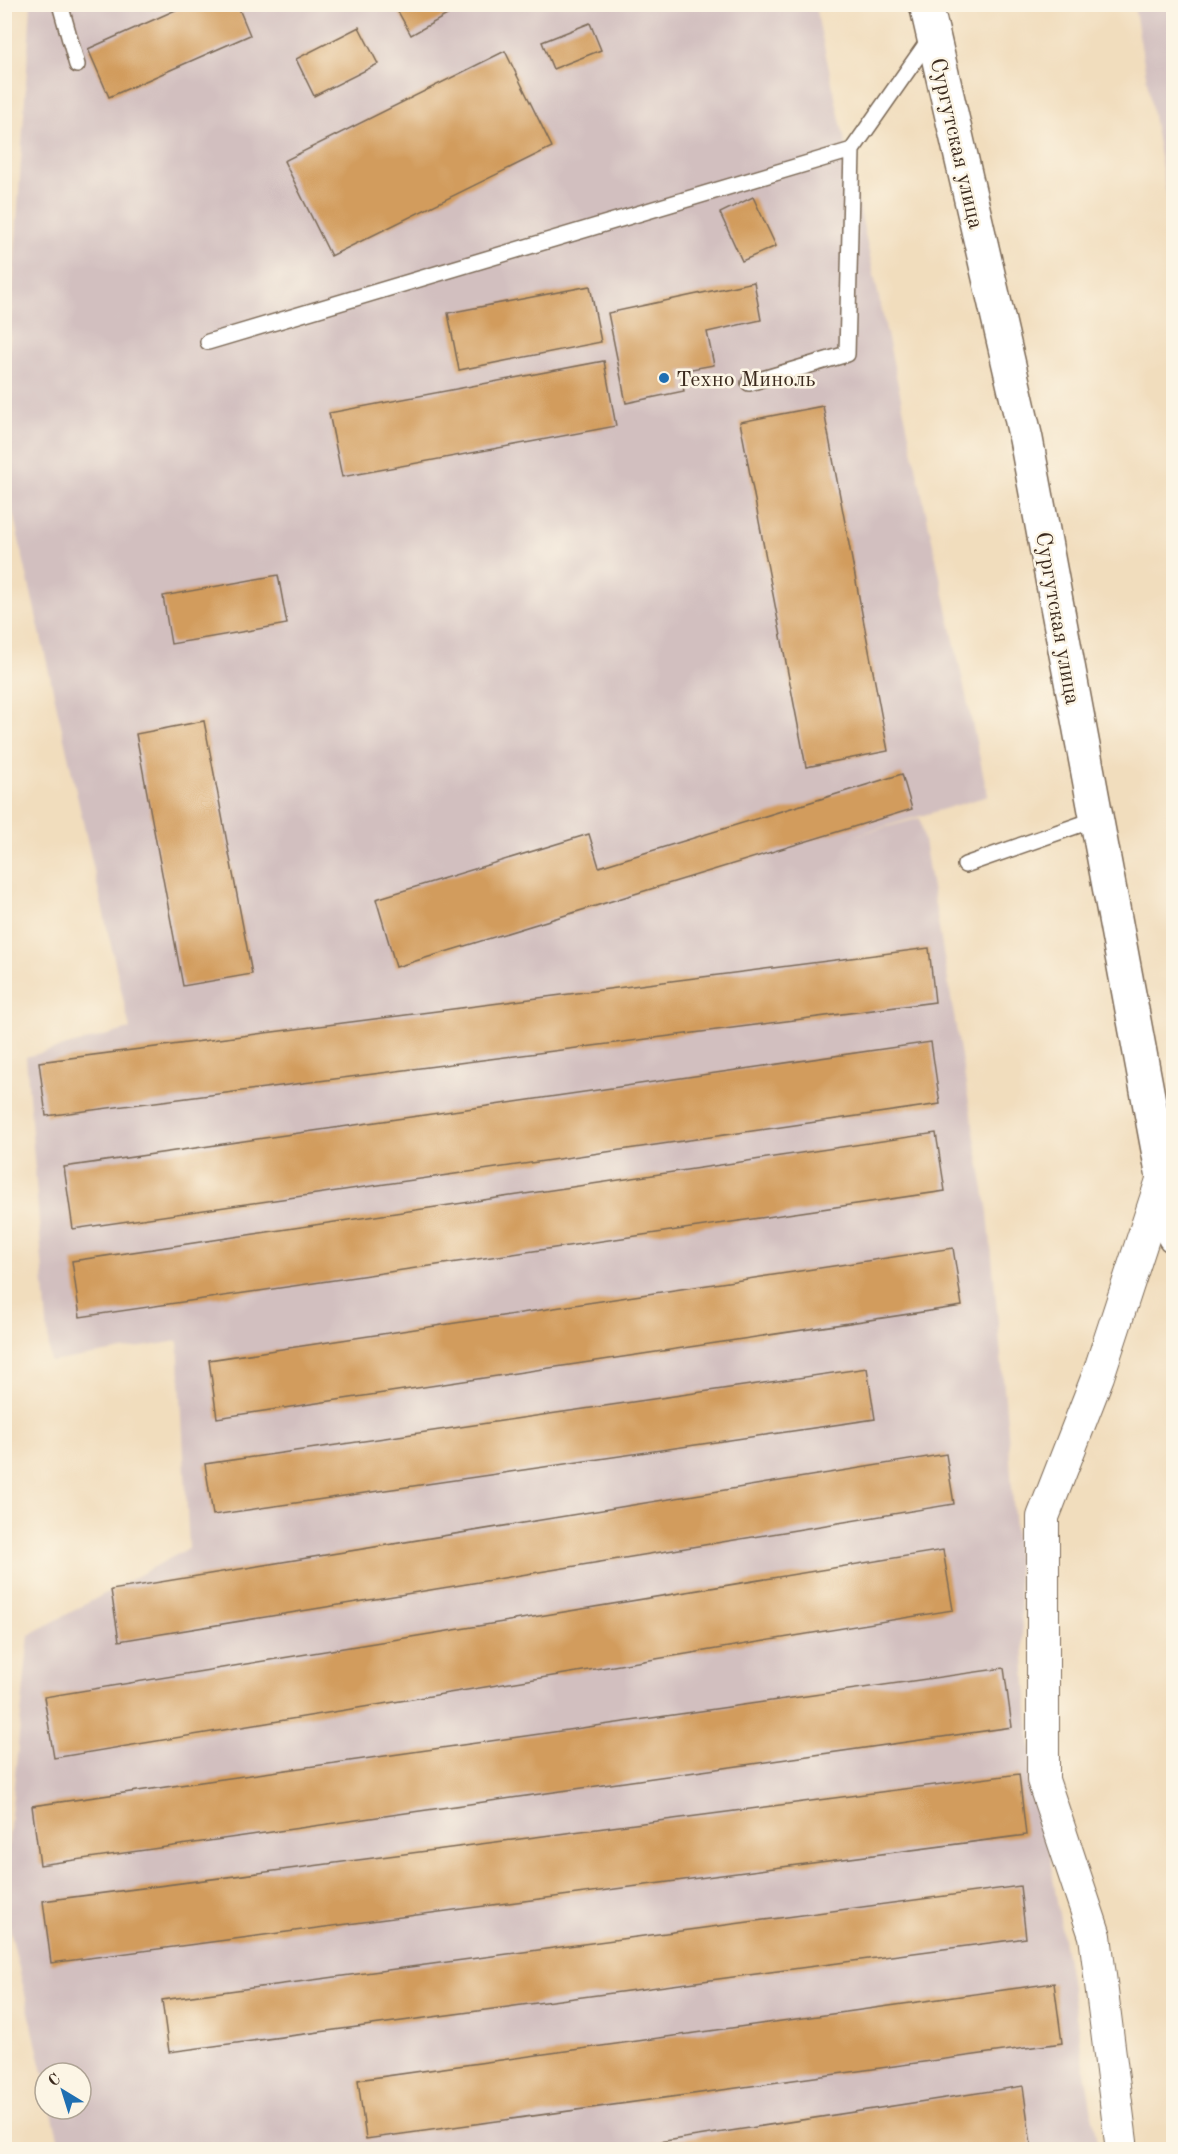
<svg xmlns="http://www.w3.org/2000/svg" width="1178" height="2154" font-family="'Old Standard TT',serif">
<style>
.industrial{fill:#d2bfbf}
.building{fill:#d29c5d}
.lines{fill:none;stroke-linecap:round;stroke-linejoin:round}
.lane-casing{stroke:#7b6956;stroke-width:18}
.street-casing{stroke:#7b6956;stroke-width:34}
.secondary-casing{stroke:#7b6956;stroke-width:36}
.lane{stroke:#fff;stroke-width:15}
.street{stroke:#fff;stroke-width:32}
.secondary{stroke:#fff;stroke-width:33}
.poi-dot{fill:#1f6fb2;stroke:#fcf5e5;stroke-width:2}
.labels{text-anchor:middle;stroke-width:5;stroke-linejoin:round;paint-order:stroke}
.street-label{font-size:22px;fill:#3b2a1e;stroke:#fcf5e5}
.poi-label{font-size:22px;fill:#3b2a1e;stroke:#fcf5e5;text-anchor:start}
</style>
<rect width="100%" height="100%" fill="#fcf5e5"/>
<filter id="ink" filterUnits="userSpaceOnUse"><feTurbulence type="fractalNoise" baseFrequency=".0167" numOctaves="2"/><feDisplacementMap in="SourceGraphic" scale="12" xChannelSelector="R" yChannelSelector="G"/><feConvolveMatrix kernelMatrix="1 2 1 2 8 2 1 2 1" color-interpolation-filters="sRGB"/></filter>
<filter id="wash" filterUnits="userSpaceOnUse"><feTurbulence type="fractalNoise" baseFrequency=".008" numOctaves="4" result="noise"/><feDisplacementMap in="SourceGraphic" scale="24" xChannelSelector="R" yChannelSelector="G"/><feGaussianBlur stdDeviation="1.35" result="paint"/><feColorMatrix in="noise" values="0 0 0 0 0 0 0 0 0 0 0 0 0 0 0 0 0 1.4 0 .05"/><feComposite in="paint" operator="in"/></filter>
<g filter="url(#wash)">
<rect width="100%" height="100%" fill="#f1ddbd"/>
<path class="industrial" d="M31 5H815L988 796 849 837 920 818 988 1213 1008 1432 1030 1739 1098 2149H61L51 2109H81V2073H45V2082L5 1907V1876L29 1635 189 1548 178 1341 50 1362 26 1057 130 1029 5 478V409Z
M1134 5H1173V232Z"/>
<g id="blocks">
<path class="building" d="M189 4H237L250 35 109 97 88 49Z
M394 4H467L411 35Z
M590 23 601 50 553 69 542 42Z
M359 27 378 64 314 96 296 59Z
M505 51 552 147 331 256 284 161Z
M753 197 776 246 742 261 720 213Z
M754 282 761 320 707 332 714 365 680 371 684 391 626 403 608 313Z
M590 286 601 342 459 370 448 313Z
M604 361 616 426 342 477 329 413Z
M823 406 888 751 806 767 740 422Z
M278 575 287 624 171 644 163 596Z
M204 721 252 974 183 986 136 734Z
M902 774 912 809 396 967 376 899 589 834 599 867Z
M929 948 935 1002 46 1116 39 1062Z
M931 1042 940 1104 73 1229 64 1167Z
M936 1133 945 1191 80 1317 72 1261Z
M953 1248 962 1306 217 1418 209 1360Z
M867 1368 875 1419 213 1515 205 1464Z
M946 1454 954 1504 119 1641 111 1590Z
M943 1550 953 1610 54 1758 44 1697Z
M1004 1668 1012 1727 40 1865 32 1806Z
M1019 1774 1026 1835 51 1963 43 1901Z
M1020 1886 1026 1938 169 2052 162 2000Z
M1054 1983 1062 2043 366 2139 358 2080Z
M1023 2086 1031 2145 1000 2150H606Z"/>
</g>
</g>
<g filter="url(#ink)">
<use href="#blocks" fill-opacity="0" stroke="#7b6956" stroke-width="1.5"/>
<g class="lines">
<defs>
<path id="lane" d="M60 4 77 65
M208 342 852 150 931 37
M749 383 847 354 852 150
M965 865 1096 819"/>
<path id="street" d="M1122 2150 1095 1936 1043 1780V1517L1098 1376 1163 1177"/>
<path id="secondary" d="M926 4 1026 439 1174 1236"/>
</defs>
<use href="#lane" class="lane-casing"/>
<use href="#street" class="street-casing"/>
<use href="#secondary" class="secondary-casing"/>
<use href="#lane" class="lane"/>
<use href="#street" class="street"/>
<use href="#secondary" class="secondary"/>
</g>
</g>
<circle class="poi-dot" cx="664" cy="378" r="6"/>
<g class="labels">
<g class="street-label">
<text transform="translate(958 143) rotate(77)" y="8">Сургутская улица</text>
<text transform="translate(1059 618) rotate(80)" y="8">Сургутская улица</text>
</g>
<g class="poi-label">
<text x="676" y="386">Техно Миноль</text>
</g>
</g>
<rect width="1178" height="2154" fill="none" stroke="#fcf5e5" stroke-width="24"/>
<g transform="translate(63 2091) rotate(322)"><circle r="28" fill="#fcf5e5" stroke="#afa495" stroke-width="1.5"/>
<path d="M0-4.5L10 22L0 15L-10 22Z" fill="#1f6fb2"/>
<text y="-9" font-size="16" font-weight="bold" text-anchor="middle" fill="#3b2a1e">С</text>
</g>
</svg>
